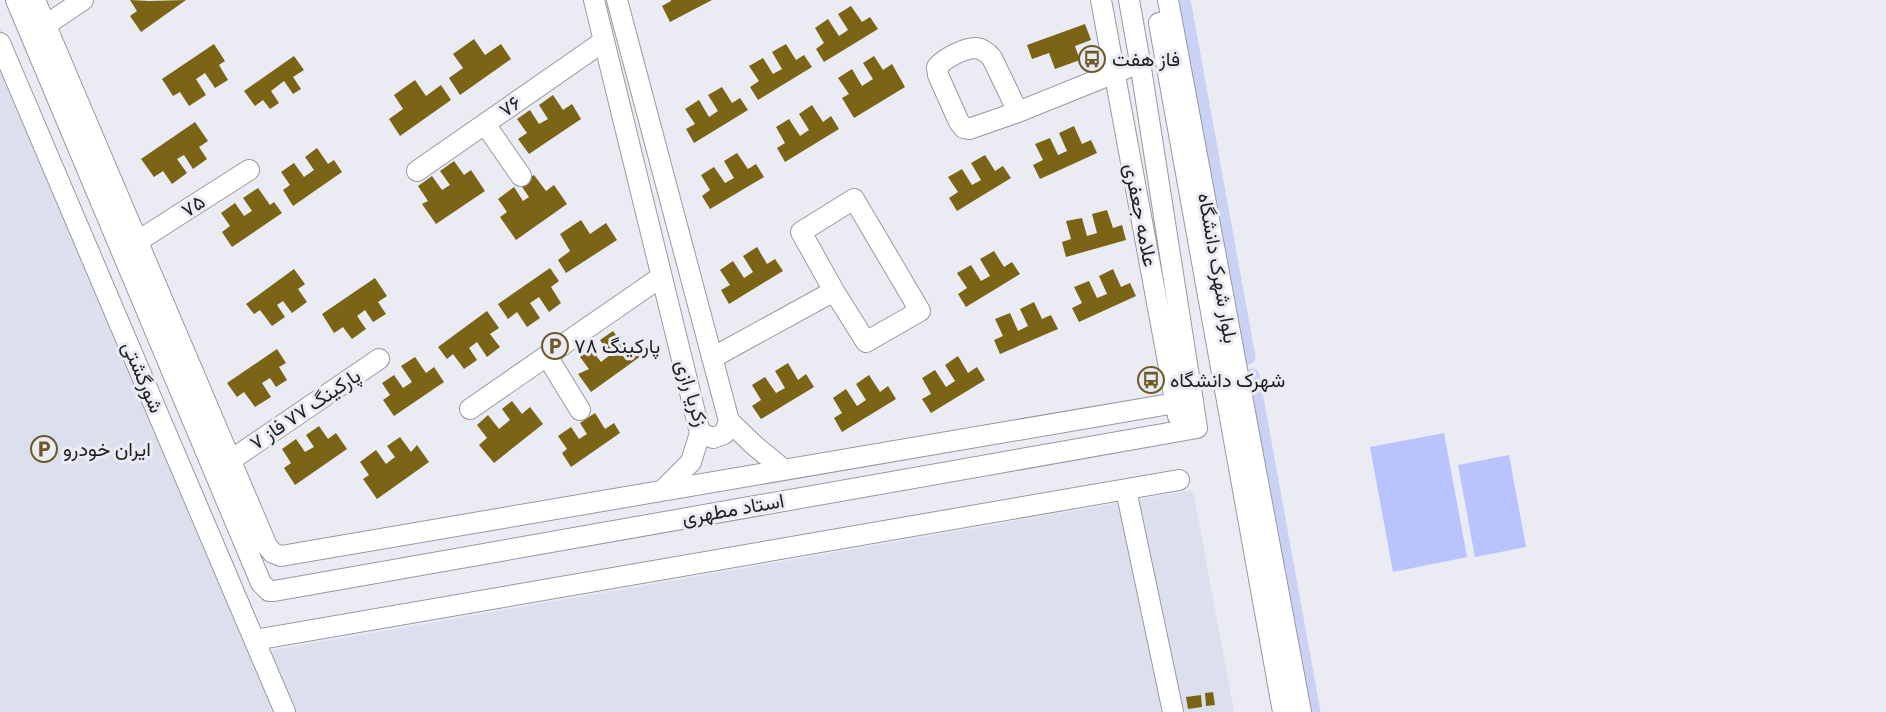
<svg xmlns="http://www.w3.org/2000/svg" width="1886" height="712" font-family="Cabin,Vazirmatn,sans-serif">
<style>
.built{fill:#dcdfee}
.green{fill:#b9c3fe}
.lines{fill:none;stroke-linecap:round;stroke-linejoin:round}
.canal{stroke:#cbd1f4;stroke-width:15}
.building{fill:#7c6416}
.minor-casing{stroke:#989aa1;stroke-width:22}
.minor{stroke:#fff;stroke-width:20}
.labels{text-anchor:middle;stroke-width:6;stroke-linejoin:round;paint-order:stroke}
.poi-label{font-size:20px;fill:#1f1f22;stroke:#eaebf3;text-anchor:start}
.street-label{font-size:20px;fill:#1f1f22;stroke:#eaebf3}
</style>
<rect width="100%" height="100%" fill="#eaebf3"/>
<path class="built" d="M0 27 268 651 1193 490 1234 712H0Z"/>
<path class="green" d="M1444 433 1467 557 1393 572 1370 447Z
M1509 455 1526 547 1475 557 1458 465Z"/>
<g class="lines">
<path class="canal" d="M1183 0 1248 357
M1252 376 1313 712"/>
</g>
<path class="building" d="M130 0 149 1 186 0 141 32 130 16 137 11Z
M671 0H712L670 22 662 6 671 1Z
M851 6 862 22 870 17 878 29 824 62 816 49 824 43 815 28 828 19 839 36 848 30 838 14Z
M1085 24 1091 40 1075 46 1080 60 1055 69 1049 53 1032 59 1027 45Z
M474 39 485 55 501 44 511 59 460 95 449 78 463 68 453 54Z
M214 44 225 61 219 65 228 80 215 88 205 73 196 79 206 95 189 106 180 92 173 96 162 79Z
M786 44 796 60 804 55 812 67 758 100 750 87 759 81 749 66 763 58 773 74 782 69 772 52Z
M294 56 304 70 293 77 301 89 293 94 284 81 271 91 279 103 270 109 263 100 255 106 244 91Z
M874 56 883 70 892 64 905 87 854 118 842 98 849 94 838 78 852 69 862 86 873 79 863 63Z
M415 80 426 96 441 85 451 100 400 136 389 119 403 109 394 95Z
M722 87 732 103 740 98 748 110 694 143 686 129 695 124 685 109 699 100 709 117 718 111 708 95Z
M553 95 563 110 572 104 581 119 529 154 518 139 527 133 517 119 530 110 539 124 548 119 539 105Z
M812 105 823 122 831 116 839 129 785 162 777 148 785 143 776 127 789 119 800 136 809 130 799 114Z
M195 122 208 141 199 147 207 159 193 169 184 155 177 159 187 173 172 184 163 171 154 177 141 159Z
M1074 126 1082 144 1091 140 1097 153 1040 179 1033 165 1043 160 1035 144 1050 138 1058 155 1067 151 1059 133Z
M317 148 328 164 334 160 342 172 293 206 283 190 290 185 281 172 294 163 304 177 314 170 305 157Z
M737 153 748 169 756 164 764 177 710 209 702 196 710 190 701 175 714 167 725 183 734 178 724 161Z
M985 155 995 171 1003 166 1011 178 957 211 949 198 958 192 948 177 962 169 972 185 981 180 971 163Z
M454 161 464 175 471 170 485 191 436 224 422 204 428 201 418 186 432 176 442 190 450 185 440 171Z
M534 175 546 191 554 185 567 204 516 240 500 217 507 212 498 199 514 187 523 201 529 197 520 184Z
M258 188 270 205 274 202 282 213 232 247 222 232 230 226 221 213 235 203 244 216 252 211 243 198Z
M1107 210 1113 228 1122 225 1126 240 1066 257 1062 242 1071 239 1066 221 1082 218 1087 236 1097 233 1092 214Z
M581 220 590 234 606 223 617 240 566 273 558 260 570 251 560 234Z
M757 247 767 264 775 259 783 271 729 304 721 290 730 285 720 270 733 261 744 278 753 272 743 256Z
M994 251 1004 267 1012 262 1020 274 966 307 958 294 967 288 957 273 971 265 981 281 990 276 980 259Z
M550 268 559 281 551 287 561 303 549 312 539 297 530 303 540 318 527 327 517 312 508 319 498 304Z
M294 269 305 284 298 289 307 302 292 313 283 301 277 305 285 317 272 326 260 310 254 314 246 304Z
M1113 269 1121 287 1130 283 1136 296 1079 322 1072 308 1082 303 1074 287 1089 281 1097 298 1107 294 1099 276Z
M375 278 387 296 378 302 386 314 373 322 365 310 357 316 366 329 352 339 343 327 334 333 322 314Z
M1034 302 1042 319 1051 315 1058 329 1000 354 994 340 1003 336 995 319 1010 313 1018 331 1028 326 1020 309Z
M487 311 499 328 490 334 500 347 487 357 477 342 469 348 477 360 464 369 453 354 447 359 438 347Z
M613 331 626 349 632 344 641 356 591 392 578 374 589 369 580 357 591 349 601 362 610 355 600 340Z
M277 349 286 363 279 367 287 380 276 387 270 378 262 383 271 397 255 407 244 392 237 397 227 383Z
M958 356 968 373 977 367 985 380 931 413 922 399 931 394 922 378 935 370 946 387 955 381 945 365Z
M415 357 426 373 434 367 444 382 394 416 383 400 390 395 382 383 394 375 403 388 412 382 401 366Z
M788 363 798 380 806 374 814 387 761 419 752 406 761 400 752 385 765 377 776 393 785 388 775 371Z
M869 375 880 392 888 386 896 399 842 432 834 418 842 413 833 398 846 389 857 406 866 400 856 384Z
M512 401 522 414 530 407 543 424 494 463 479 445 487 438 477 425 488 415 499 429 510 420 502 409Z
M595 413 605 429 614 423 620 433 571 467 562 453 567 449 558 436 571 427 579 439 587 434 580 423Z
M319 426 328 439 336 433 347 449 295 485 284 468 291 463 282 449 296 439 305 452 314 447 306 435Z
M400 437 411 452 417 445 429 462 377 499 363 479 369 475 360 462 376 450 386 464 395 457 387 446Z
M1213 692 1215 705 1206 706 1205 693Z
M1201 695 1202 707 1188 709 1186 697Z"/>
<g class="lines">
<defs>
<path id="minor" d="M16 0 261 583 269 591H274L1197 428 1140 62 1129 0
M35 0 267 546 273 553 281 556 1193 400
M594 0 700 433 713 438 724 434 729 421 617 0
M1101 0 1178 416
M1168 0 1301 712
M1159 23 1283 712
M46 25 83 0
M0 43 285 712
M1018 112 992 58C988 53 983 49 976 48 964 48 945 58 937 67L938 75 959 122 964 128 969 129 1018 112 1127 68
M485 124 521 176
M417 171 604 41
M126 247 138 241 249 170
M547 356 580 410
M712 358 834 291 801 232 854 199 920 311 866 342 834 291
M470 409 661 277
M729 421 755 446 783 469
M231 460 379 359
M663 490 691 462 700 433
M1126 490 1173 712
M255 640 1179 480"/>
</defs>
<use href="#minor" class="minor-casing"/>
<use href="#minor" class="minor"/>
</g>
<defs>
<symbol id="bus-ring" viewBox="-11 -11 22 22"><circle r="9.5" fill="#eaebf3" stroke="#6c5a28" stroke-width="1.5"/><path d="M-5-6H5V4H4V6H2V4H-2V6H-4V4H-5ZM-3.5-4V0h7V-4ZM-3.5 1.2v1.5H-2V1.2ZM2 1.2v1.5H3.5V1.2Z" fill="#6c5a28"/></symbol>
<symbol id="parking-ring" viewBox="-11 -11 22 22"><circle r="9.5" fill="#eaebf3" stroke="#6c5a28" stroke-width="1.5"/><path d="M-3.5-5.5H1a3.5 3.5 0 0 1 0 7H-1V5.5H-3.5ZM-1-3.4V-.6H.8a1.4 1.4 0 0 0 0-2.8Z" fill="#6c5a28"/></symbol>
</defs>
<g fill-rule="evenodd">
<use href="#bus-ring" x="1077" y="44" width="30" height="30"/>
<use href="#parking-ring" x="540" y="331" width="30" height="30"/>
<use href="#bus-ring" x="1136" y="365" width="30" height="30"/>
<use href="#parking-ring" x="29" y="434" width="30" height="30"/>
</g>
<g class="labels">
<g class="poi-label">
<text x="1112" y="66">فاز هفت</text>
<text x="574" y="353">پارکینگ ۷۸</text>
<text x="1170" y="387">شهرک دانشگاه</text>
<text x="63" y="456">ایران خودرو</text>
</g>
<g class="street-label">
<text transform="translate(510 106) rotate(-35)" y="7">۷۶</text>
<text transform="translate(193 206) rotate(-33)" y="7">۷۵</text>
<text transform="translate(1141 215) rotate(79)" y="7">علامه جعفری</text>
<text transform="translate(1218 268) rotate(80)" y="7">بلوار شهرک دانشگاه</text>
<text transform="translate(143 377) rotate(67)" y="7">شورگشتی</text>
<text transform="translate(692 393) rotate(73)" y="7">زکریا رازی</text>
<text transform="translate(305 409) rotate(-34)" y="7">پارکینگ ۷۷ فاز ۷</text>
<text transform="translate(733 509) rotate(-10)" y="7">استاد مطهری</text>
</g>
</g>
</svg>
